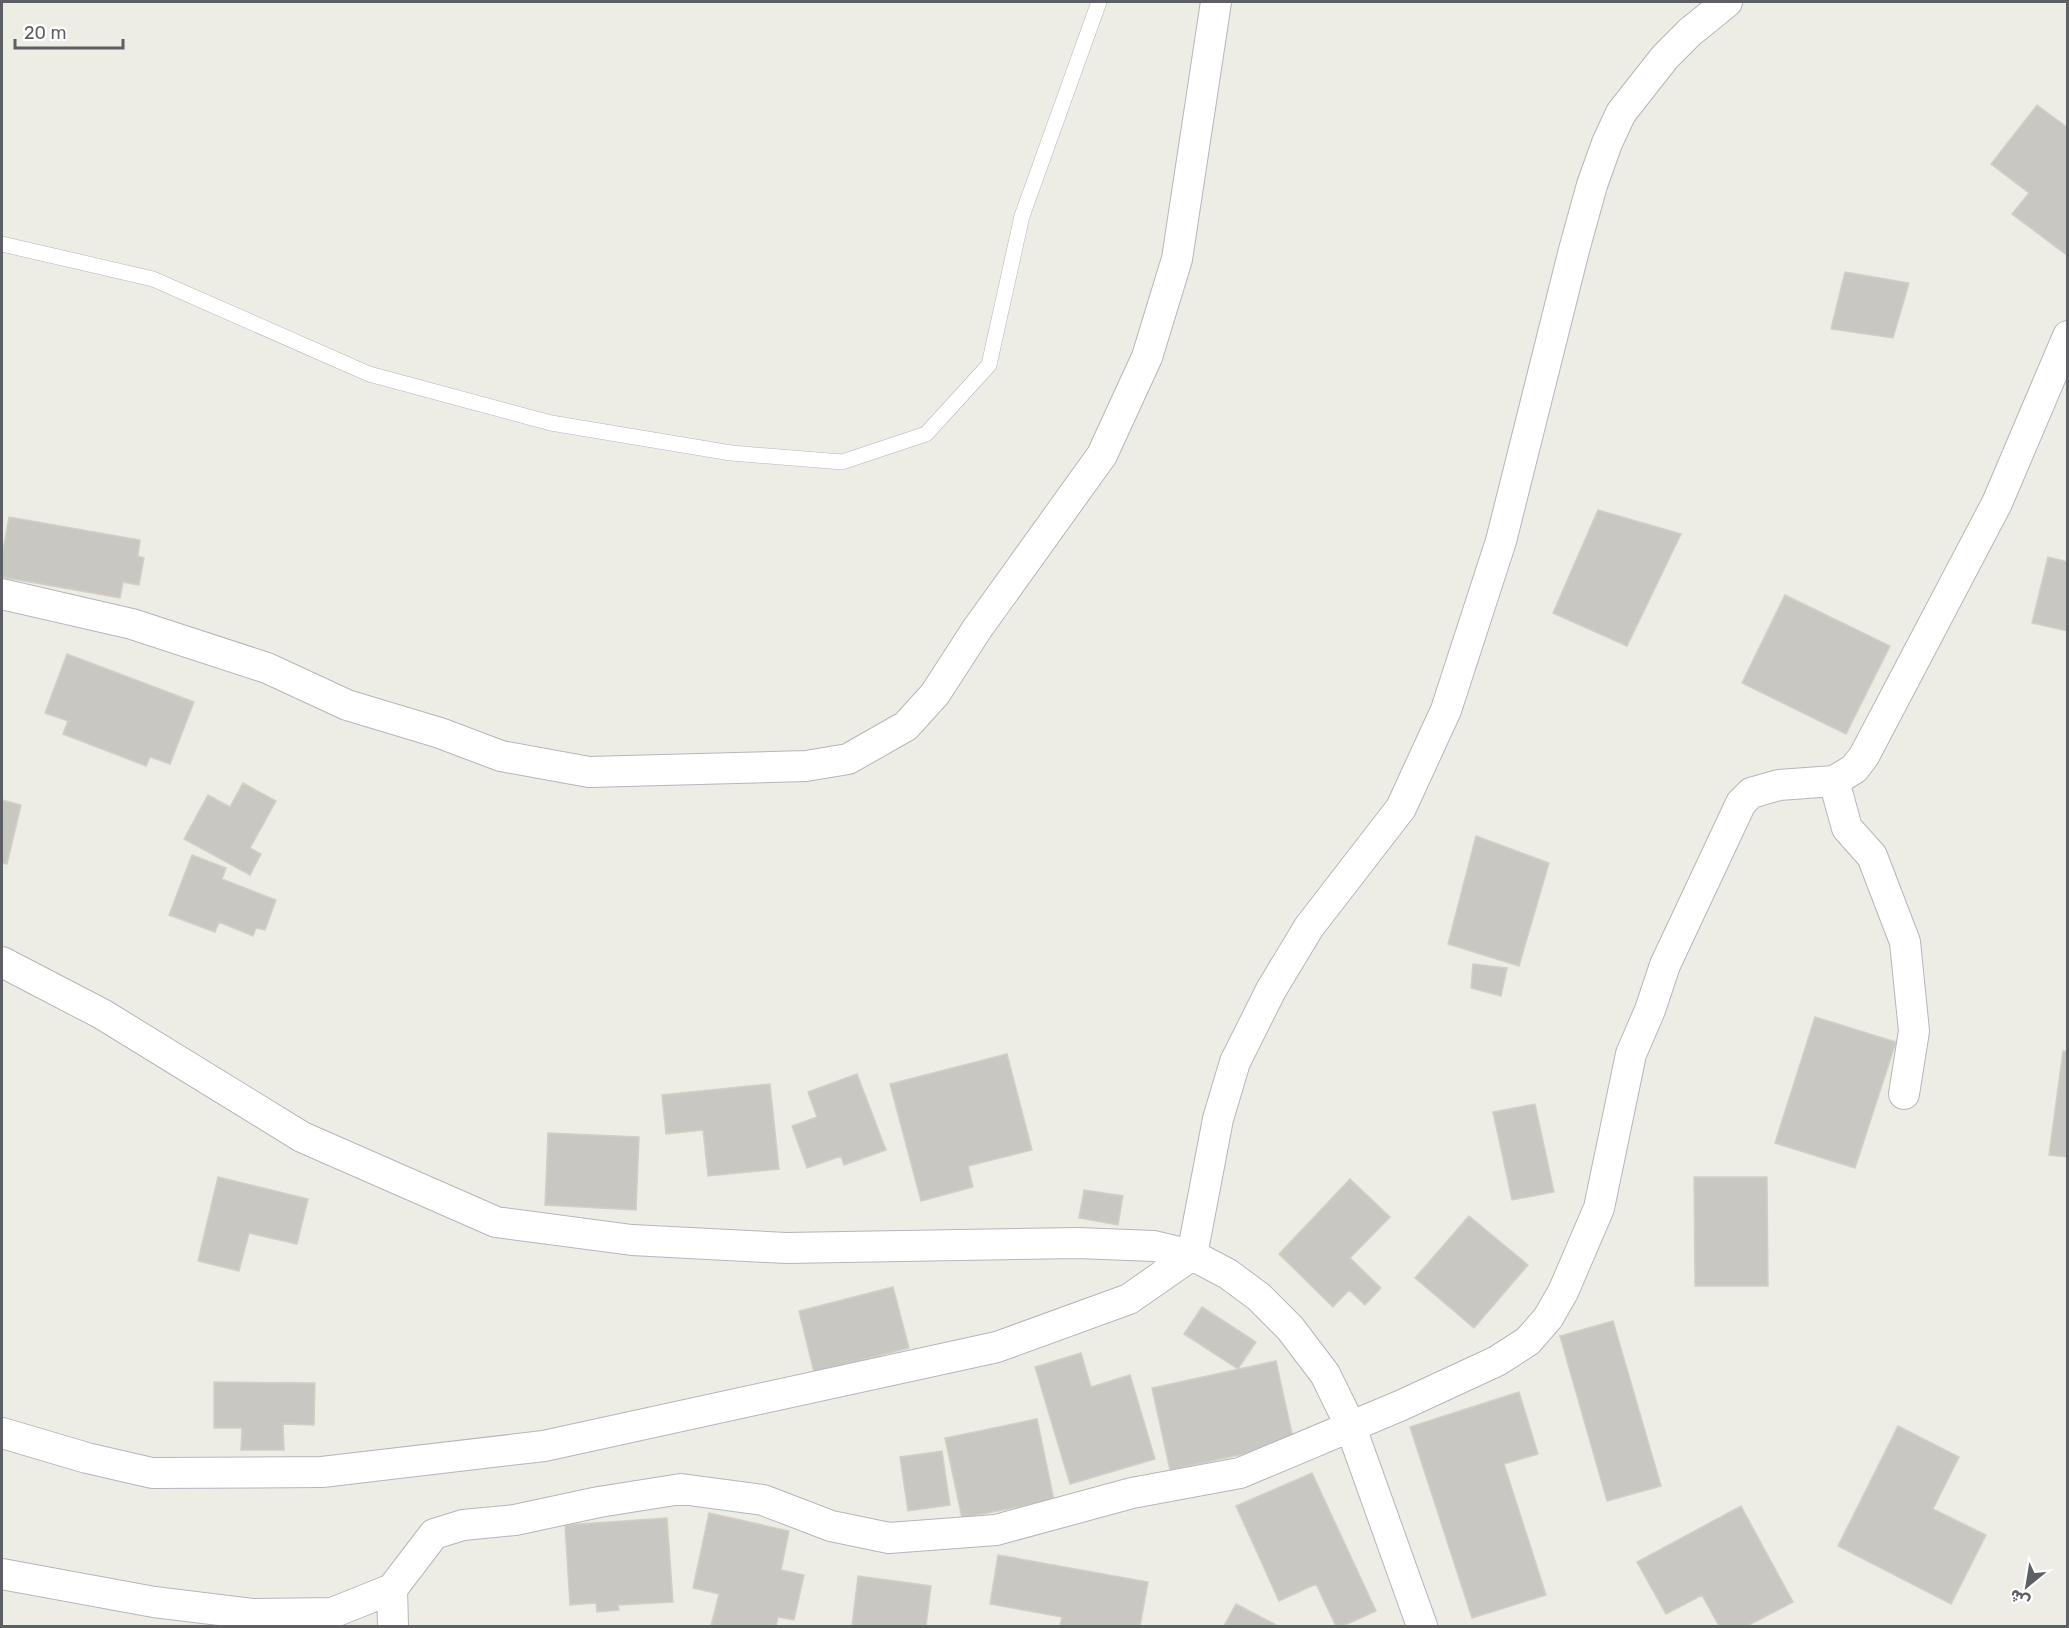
<svg xmlns="http://www.w3.org/2000/svg" width="2069" height="1628" font-family="Rubik,Vazirmatn,sans-serif">
<style>
.building{fill:#c9c7c2;stroke:#d2d0c4;stroke-width:1.5}
.lines{fill:none;stroke-linecap:round;stroke-linejoin:round}
.service-casing{stroke:#b5b6bb;stroke-width:16}
.minor-casing{stroke:#b5b6bb;stroke-width:32}
.service{stroke:#fff;stroke-width:15}
.minor{stroke:#fff;stroke-width:30}
</style>
<rect width="100%" height="100%" fill="#eeede5"/>
<path class="building" d="M2037 105 2068 128V256L2012 214 2029 193 1991 164Z
M1845 272 1909 283 1893 338 1831 329Z
M1598 510 1681 534 1627 646 1553 613Z
M9 517 140 540 138 556 144 558 139 585 123 582 120 598 2 577V556Z
M2048 557 2068 562V631L2032 623Z
M1785 595 1890 646 1846 734 1742 683Z
M67 654 194 702 170 764 150 757 146 766 63 734 68 721 45 713Z
M243 783 276 801 250 848 261 854 250 875 184 839 208 795 230 807Z
M2 800 21 805 7 864 2 863Z
M1476 836 1549 863 1519 966 1448 944Z
M192 855 226 868 222 879 276 900 265 930 256 928 253 936 219 922 215 932 169 915Z
M1473 964 1507 968 1501 996 1471 988Z
M1815 1017 1896 1042 1855 1168 1775 1143Z
M2063 1051H2068V1157L2049 1155Z
M1007 1054 1032 1150 968 1166 973 1187 921 1201 890 1084Z
M857 1074 886 1150 844 1165 841 1156 807 1168 792 1126 817 1117 808 1092Z
M770 1084 779 1169 708 1176 703 1130 666 1134 662 1095Z
M1535 1104 1554 1192 1512 1200 1493 1112Z
M548 1133 639 1137 636 1210 545 1205Z
M218 1177 308 1199 297 1244 249 1233 239 1271 198 1261Z
M1694 1177H1767L1768 1286H1695Z
M1350 1179 1390 1217 1350 1258 1381 1288 1365 1305 1349 1290 1333 1307 1279 1254Z
M1084 1190 1123 1196 1118 1225 1079 1218Z
M1469 1216 1528 1265 1474 1328 1415 1278Z
M893 1287 909 1348 814 1372 799 1311Z
M1202 1307 1256 1342 1238 1369 1184 1334Z
M1613 1321 1661 1486 1607 1501 1560 1336Z
M1081 1353 1091 1387 1130 1375 1155 1459 1070 1484 1035 1367Z
M1276 1361 1294 1443 1170 1470 1152 1388Z
M214 1382 315 1383 314 1425 283 1424 284 1450H241L242 1428H214Z
M1519 1392 1538 1454 1504 1464 1546 1595 1472 1618 1410 1427Z
M1037 1419 1054 1500 962 1518 945 1438Z
M1898 1426 1959 1457 1933 1509 1986 1535 1951 1604 1838 1546Z
M942 1451 950 1505 908 1511 900 1457Z
M1312 1473 1376 1611 1343 1626H1336L1316 1584 1279 1601 1236 1506Z
M1741 1506 1793 1602 1747 1626H1719L1702 1595 1666 1614 1637 1562Z
M709 1513 789 1531 781 1570 804 1575 794 1620 778 1617 776 1626H711L719 1594 693 1588Z
M667 1518 673 1602 618 1605 619 1610 597 1612 596 1603 570 1605 565 1525Z
M998 1555 1148 1582 1140 1626H1060L1062 1617 990 1604Z
M858 1576 931 1586 926 1626H852Z
M1236 1604 1278 1626H1224Z"/>
<g class="lines">
<defs>
<path id="service" d="M2 244 153 279 369 374 551 423 731 453 842 462 926 434 989 365 1022 216 1099 2"/>
<path id="minor" d="M2 594 132 624 267 668 347 705 440 733 501 756 589 772 806 766 848 759 906 726 935 694 977 629 1102 455 1147 357 1177 259 1216 2
M1834 781 1847 828 1872 856 1905 942 1914 1031 1904 1094
M2 962 102 1014 302 1137 496 1222 632 1240 786 1248 1078 1243 1154 1246 1192 1255 1228 1274 1259 1297 1290 1328 1325 1374 1350 1425 1422 1626
M2 1433 87 1458 152 1473 322 1472 544 1446 997 1347 1129 1299 1192 1255 1218 1119 1235 1062 1271 990 1309 927 1401 808 1446 710 1501 541 1574 250 1592 185 1607 143 1621 113 1665 57 1690 32 1727 2
M2 1574 154 1602 252 1614 332 1613 392 1589 434 1534 463 1525 515 1520 599 1502 681 1489 763 1500 831 1526 889 1538 996 1530 1132 1493 1240 1473 1402 1405 1497 1361 1528 1341 1548 1318 1563 1292 1599 1208 1631 1054 1650 1010 1665 965 1741 803 1751 793 1779 785 1834 781 1854 769 1864 756 1997 503 2068 336
M392 1589 393 1626"/>
</defs>
<use href="#service" class="service-casing"/>
<use href="#minor" class="minor-casing"/>
<use href="#service" class="service"/>
<use href="#minor" class="minor"/>
</g>
<rect width="2069" height="1628" fill="none" stroke="#5d5f64" stroke-width="6"/>
<g transform="translate(2027 1586) rotate(210)" stroke="#ffffff" stroke-width="4.5" paint-order="stroke">
<path d="M0-4.5L10 22L0 15L-10 22Z" fill="#5d5f64"/>
<text y="-9" font-size="16" font-weight="bold" text-anchor="middle" fill="#5d5f64">ش</text>
</g>
<path d="M15 39v9h108v-9" fill="none" stroke="#5d5f64" stroke-width="3"/>
<text x="24" y="39" font-size="18" fill="#5d5f64" stroke="#ffffff" stroke-width="4.5" paint-order="stroke">20 m</text>
</svg>
